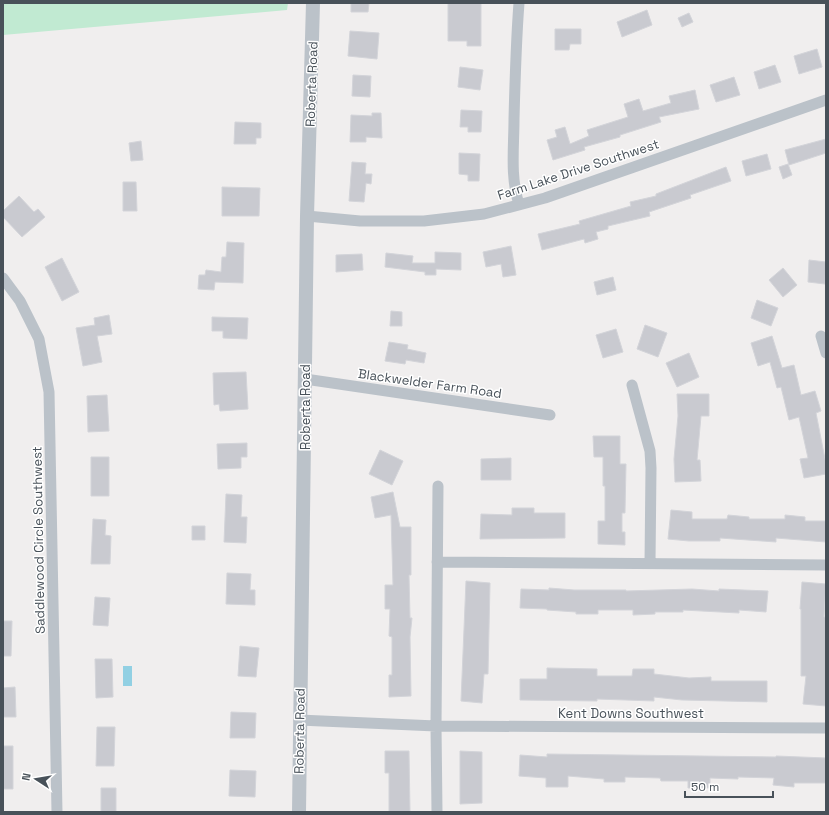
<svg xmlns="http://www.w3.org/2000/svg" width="829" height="815" font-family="'Space Grotesk',sans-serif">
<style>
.green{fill:#c1ead2}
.water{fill:#92d0e3}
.building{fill:#c9cad0;stroke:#d3d4d9}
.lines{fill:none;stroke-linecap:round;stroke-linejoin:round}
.minor{stroke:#bbc2c9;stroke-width:11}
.tertiary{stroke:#bbc2c9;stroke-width:14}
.labels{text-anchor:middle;stroke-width:3;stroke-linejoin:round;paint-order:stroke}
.street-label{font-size:13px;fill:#485159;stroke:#fff}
</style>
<rect width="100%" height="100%" fill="#f0eeee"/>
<path class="green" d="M3 3H288L287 10 3 35Z
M556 811H761L558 812Z"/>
<path class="water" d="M123 666H132V686H123Z"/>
<path class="building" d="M351 3H369L368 12H351Z
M448 3H481V46H467V41H448Z
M647 10 652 25 622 37 617 22Z
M689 13 693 22 682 27 678 18Z
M555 29H581V44H570L569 50H555Z
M350 31 379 33 377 59 348 56Z
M817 49 822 67 799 74 794 56Z
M775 65 781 82 759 89 754 72Z
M460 67 483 70 480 90 458 87Z
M353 75 371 76 370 97 352 96Z
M734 77 740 95 716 102 710 85Z
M695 90 699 109 659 117 661 122 620 135V137L584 147 585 150 553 160 547 140 557 137 555 130 565 127 570 144 589 136 587 130 628 117 624 104 639 99 643 111 671 103 669 96Z
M461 110 482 111 481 132H468V127H460Z
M372 113H381L382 138 366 137V142H350L351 115 372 116Z
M235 122 261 123V138H256V144H234Z
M826 139V153L789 165 785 150Z
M141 141 143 160 131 161 129 143Z
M459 153 480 154 479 181H468V175L459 174Z
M767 154 771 169 746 176 742 161Z
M352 162 366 163 365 174H372L371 184 366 183 364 202 349 201Z
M788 164 792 175 783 179 779 167Z
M726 167 731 181 690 195 691 198 649 212 650 216 608 226V229L596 232 598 239 585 243 584 239 542 250 538 234 580 224 579 221 631 206 630 202 656 196V194Z
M123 182H136L137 211H123Z
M222 187 260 188 259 216H222Z
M19 196 34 212 38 209 45 217 22 237 3 217V211Z
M227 242 244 243 243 283 215 282 214 290 198 289 199 275H205L206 270 221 272 222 257H226Z
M511 246 516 275 503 277 501 264 486 267 483 252Z
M435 252 461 253V270L436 269V275H425V272L385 267 386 253 413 256 412 263H435Z
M362 254 363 270 336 272V255Z
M62 258 79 292 62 301 45 267Z
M809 260 826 262 825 284 808 282Z
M783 268 797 285 783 297 769 280Z
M613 277 616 290 597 295 594 282Z
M757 300 778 308 771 326 751 318Z
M391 311 402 312V326H390Z
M109 315 112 334 97 336 102 362 83 366 76 328 95 325 94 318Z
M212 317 248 318 247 339 223 338V331H212Z
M645 325 667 333 658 357 637 349Z
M616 329 623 352 603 358 596 335Z
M772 336 782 368 794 365 801 395 815 391 821 411 816 413 826 464V474L804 478 800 459 808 458 799 417 789 420 781 387 777 388 770 362 758 366 751 343Z
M389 342 408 345 407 349 426 353 424 363 406 360 405 364 385 361Z
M689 353 699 377 677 387 666 363Z
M246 372 248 409 220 411 219 404 214 405 213 373Z
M677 394H709V416H701L697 460H700L701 481 675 482 674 459 678 416Z
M107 395 109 431 88 432 87 396Z
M593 436H620V464H626L625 513H622V532H625V545L598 544V521H605V486H603V457H594Z
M247 443V457H241V468L218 469 217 444Z
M380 450 403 461 392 485 369 474Z
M91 457H109V496H91Z
M511 458V480H481V459Z
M393 492 400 527H411V575H409L410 618H412L410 637 411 696 389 697V675H392V637L389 636 390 609H385V585H393L391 515 375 518 371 497Z
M226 494 242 495 241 517H247L246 543 224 542Z
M512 508H534V513H565V538L480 539 481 514 512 515Z
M671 510 692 512V519H727L728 515 749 517V519H785V515L805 517V521H826V542L776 538V542L720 538V541H689L668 539Z
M93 519 106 520 105 535 111 536 110 564H91Z
M192 526H205V540H192Z
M227 573 251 574 250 590H255V605L226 604Z
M466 581 490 583 488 674H484L482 703 461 701Z
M802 582 826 584 824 617H826V706L803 704 806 676H801V609H800Z
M549 588 574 590H626V591L692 589 719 591V589L768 591 766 612 739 610V613L683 610V612H655V614L633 615V610H598V614H576V612L547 610V609L520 608 521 589 549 590Z
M95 597 110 598 108 626 93 625Z
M3 621H12L11 656H3Z
M240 646 259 648 256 677 238 676Z
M95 659H112L113 697 96 698Z
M547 668 597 669V676H632L633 669H654V674L689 678 711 677V681H767V702L682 700 654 697V701L597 699V701L520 700V679H547Z
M15 687 16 717H3V688Z
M231 712 256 713 255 738H230Z
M97 727H115L114 766H96Z
M3 746H13V789H3Z
M385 751H409L410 812H389V773H385Z
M460 751 482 752V803L460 804Z
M547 754 776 757V756L826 758V783H794V787L773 785 774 778 738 777V779L710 778V788H688V781H661L660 778 625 777V782H604V779L568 776V787H546V778L519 776 520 755 547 757Z
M230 770 256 771 255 797 229 796Z
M101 788H116V812H101Z"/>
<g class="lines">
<path class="minor" d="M519 204C510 177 514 147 514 119 515 80 516 42 519 3
M307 216 360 221H424L484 214 545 198 826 100
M3 278 20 301 39 339 49 392 57 812
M821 336 826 353
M305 379 550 415
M632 385 650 451 651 468 650 563
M438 486 436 726 826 728
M437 562 826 565
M299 720 436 726 437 812"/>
<path class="tertiary" d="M299 812 307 216 313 3"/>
</g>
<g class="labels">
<g class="street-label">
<text transform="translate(311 84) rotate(-88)" y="5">Roberta Road</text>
<text transform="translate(578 169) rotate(-18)" y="5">Farm Lake Drive Southwest</text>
<text transform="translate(430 383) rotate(8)" y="5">Blackwelder Farm Road</text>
<text transform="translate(305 407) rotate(-90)" y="5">Roberta Road</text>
<text transform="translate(38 540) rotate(-91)" y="5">Saddlewood Circle Southwest</text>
<text x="631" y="718">Kent Downs Southwest</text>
<text transform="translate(299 731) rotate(-89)" y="5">Roberta Road</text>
</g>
</g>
<rect width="829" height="815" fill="none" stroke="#485159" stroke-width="8"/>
<g transform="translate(36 779) rotate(282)" stroke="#ffffff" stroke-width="3" paint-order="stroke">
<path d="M0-3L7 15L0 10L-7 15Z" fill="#485159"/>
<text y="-6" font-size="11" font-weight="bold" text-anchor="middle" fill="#485159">N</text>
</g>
<path d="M685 791v6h88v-6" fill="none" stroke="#485159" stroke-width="2"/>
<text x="691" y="791" font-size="12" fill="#485159" stroke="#ffffff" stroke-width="3" paint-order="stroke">50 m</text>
</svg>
